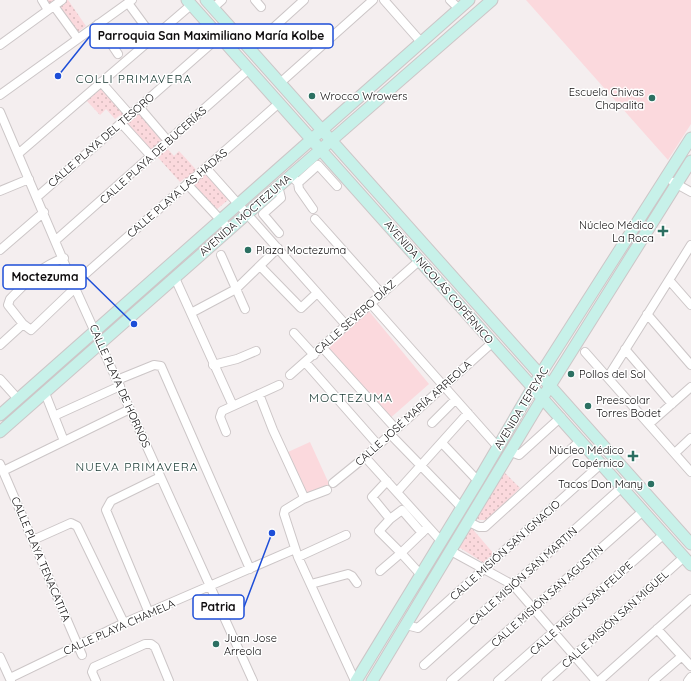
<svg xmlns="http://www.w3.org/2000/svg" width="691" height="681" font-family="Quicksand,sans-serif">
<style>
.grass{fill:url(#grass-dots)}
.garden{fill:#fbd9dd}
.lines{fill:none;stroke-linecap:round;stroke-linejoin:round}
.street-casing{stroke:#ccc6c7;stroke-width:10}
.secondary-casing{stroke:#ccc6c7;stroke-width:13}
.street{stroke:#fff;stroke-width:8}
.secondary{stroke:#c7f1e9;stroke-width:11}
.poi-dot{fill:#2c7062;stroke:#fff;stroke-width:1.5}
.labels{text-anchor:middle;stroke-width:3;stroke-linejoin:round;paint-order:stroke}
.poi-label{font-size:11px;fill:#0e0c0d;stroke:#fff;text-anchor:start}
.street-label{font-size:11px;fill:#0e0c0d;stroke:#fff}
.neighbourhood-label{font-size:12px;letter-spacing:1px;fill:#15352f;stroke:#fff}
.leader{fill:none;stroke:#1d4ed8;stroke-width:1.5}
.callout-dot{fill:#1d4ed8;stroke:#fff;stroke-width:1.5}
.callout{fill:#fff;stroke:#1d4ed8;stroke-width:1.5}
.callout-label{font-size:12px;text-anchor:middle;font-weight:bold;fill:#0e0c0d}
</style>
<defs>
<pattern id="grass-dots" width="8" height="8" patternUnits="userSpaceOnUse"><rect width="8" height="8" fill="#fbd9dd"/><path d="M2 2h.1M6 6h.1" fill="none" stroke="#d6b9bc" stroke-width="1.8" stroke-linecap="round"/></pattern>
</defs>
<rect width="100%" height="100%" fill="#f4eeef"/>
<path class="grass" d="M45 0H68L86 26 71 37Z
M105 81 135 115 140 111 170 145 167 148 174 156 179 151 201 175 205 171 229 199 215 211 185 178 180 182 120 115 115 119 106 109 100 115 85 99Z
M504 472 520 488 487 520H479L476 517Z
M470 526 494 554 484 563 457 546Z"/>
<path class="garden" d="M526 0H691V124L668 160Z
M368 310 429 384 388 420 324 349Z
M310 442 330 486 307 496 288 452Z"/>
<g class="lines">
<defs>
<path id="street" d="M42 0 48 10
M255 0 261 7
M384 0 421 42
M450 0 459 9
M128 3 153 37
M54 6 78 39
M213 8 222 0
M98 24 118 54
M0 45 62 0
M250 49 304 0
M101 82 130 115
M280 83 373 0
M0 95 132 0
M139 107 168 141
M0 112 75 288 253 681
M121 123 151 156
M18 154 191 5
M206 168 346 325
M291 175 298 183 318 165 337 186
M673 182 691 192
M298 183 299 189 313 209
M187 184 229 229
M278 186 281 198 263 214 279 233
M0 191 29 179
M37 197 220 36
M315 219 382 294
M56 240 249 69
M0 250 44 212
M221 255 245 309
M64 258C39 267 28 281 10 299L8 305 23 324 31 330 75 288
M260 266 301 308 317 293
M175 278 233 406
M669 280 691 305
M74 284 279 103
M371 304 497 446
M191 313 236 289 278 248
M647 314 691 365
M294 333 314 355
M0 345 23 324
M322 347 396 429
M625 349 672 404
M585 352 691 472
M305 362 378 445
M213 365 237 359 256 351
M290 375 420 260
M608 377 691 245
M0 379 18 399
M117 380 154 365 161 366 250 569
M45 393 64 441
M259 394 273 430 303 495V499
M54 416 120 386
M432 423 455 400
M649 424 691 387
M226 432 220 417 222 411 279 385
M390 434 462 508
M442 443 478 481
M511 452 519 455 561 417
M675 453 691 438
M365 457 441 541
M0 464 82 655
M3 471 130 409
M387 481 372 497 390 519 379 531 401 553 428 527
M333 483 365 457 493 342
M327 490 303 499 285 510 284 514 298 557 355 681
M397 492 468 413
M390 519 402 510 422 533
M469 522 479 527H485L581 440
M33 540 71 523 77 526 124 623
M451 551 513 585 596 681
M298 557 346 535
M380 571 401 553 421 575
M311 584 348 574 352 576 357 583
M149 613 106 510 111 501 160 477
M406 625 418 628 602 463
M657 629 691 666
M0 657 11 681
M424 665 622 487
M10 678 124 623 295 549
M96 681 92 672 94 667 145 644H151L155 647 169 681
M451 681 643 511
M498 681 664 534
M546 681 684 557
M599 681 691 599
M653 681 682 656
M688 681 691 677"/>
<path id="secondary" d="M187 0 691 565
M206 0 691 544
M0 415 469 0
M0 432 247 214 492 0
M356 681 478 481 540 375 691 138
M372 681 543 397 691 161"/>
</defs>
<use href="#street" class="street-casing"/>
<use href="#secondary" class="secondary-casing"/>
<use href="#street" class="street"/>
<use href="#secondary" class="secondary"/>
</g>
<g class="poi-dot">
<circle cx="312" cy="96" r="4"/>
<circle cx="652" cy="98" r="4"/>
<path d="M661 225h4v4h4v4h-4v4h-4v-4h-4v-4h4z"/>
<circle cx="248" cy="250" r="4"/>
<circle cx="571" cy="374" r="4"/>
<circle cx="588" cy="406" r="4"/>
<path d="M631 450h4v4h4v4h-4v4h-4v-4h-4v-4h4z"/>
<circle cx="651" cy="484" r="4"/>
<circle cx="216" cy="644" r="4"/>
</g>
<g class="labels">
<g class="poi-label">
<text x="644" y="96" text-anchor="end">Escuela Chivas<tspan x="644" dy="13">Chapalita</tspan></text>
<text x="320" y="100">Wrocco Wrowers</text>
<text x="654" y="229" text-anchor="end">Núcleo Médico<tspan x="654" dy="13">La Roca</tspan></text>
<text x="256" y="254">Plaza Moctezuma</text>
<text x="579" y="378">Pollos del Sol</text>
<text x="596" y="404">Preescolar<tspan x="596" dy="13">Torres Bodet</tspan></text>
<text x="624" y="454" text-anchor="end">Núcleo Médico<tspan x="624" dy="13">Copérnico</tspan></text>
<text x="643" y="488" text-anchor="end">Tacos Don Many</text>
<text x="224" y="642">Juan Jose<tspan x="224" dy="13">Arreola</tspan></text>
</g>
<g class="street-label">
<text transform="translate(101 140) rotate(-41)" y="4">CALLE PLAYA DEL TESORO</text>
<text transform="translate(153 155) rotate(-42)" y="4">CALLE PLAYA DE BUCERÍAS</text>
<text transform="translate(177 193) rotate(-41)" y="4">CALLE PLAYA LAS HADAS</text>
<text transform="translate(245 215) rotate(-41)" y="4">AVENIDA MOCTEZUMA</text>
<text transform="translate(439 282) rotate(49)" y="4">AVENIDA NICOLÁS COPÉRNICO</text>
<text transform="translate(355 317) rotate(-42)" y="4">CALLE SEVERO DÍAZ</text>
<text transform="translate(120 386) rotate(66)" y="4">CALLE PLAYA DE HORNOS</text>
<text transform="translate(521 408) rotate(-59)" y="4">AVENIDA TEPEYAC</text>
<text transform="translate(413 413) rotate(-42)" y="4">CALLE JOSÉ MARÍA ARREOLA</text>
<text transform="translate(505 550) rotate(-42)" y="4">CALLE MISIÓN SAN IGNACIO</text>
<text transform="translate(41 559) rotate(67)" y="4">CALLE PLAYA TENACATITA</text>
<text transform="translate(523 576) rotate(-42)" y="4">CALLE MISIÓN SAN MARTIN</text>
<text transform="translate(547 596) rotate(-42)" y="4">CALLE MISIÓN SAN AGUSTÍN</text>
<text transform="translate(581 608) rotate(-42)" y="4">CALLE MISIÓN SAN FELIPE</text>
<text transform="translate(615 619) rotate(-42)" y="4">CALLE MISIÓN SAN MIGUEL</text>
<text transform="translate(119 627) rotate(-24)" y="4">CALLE PLAYA CHAMELA</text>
</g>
<g class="neighbourhood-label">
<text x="134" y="83">COLLI PRIMAVERA</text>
<text x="351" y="402">MOCTEZUMA</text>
<text x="137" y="471">NUEVA PRIMAVERA</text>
</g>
</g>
<path class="leader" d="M58 76L90 36M134 324L86 277M272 533L244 607"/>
<g class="callout-dot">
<circle cx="58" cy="76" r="4"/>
<circle cx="134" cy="324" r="4"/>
<circle cx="272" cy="533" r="4"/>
</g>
<g class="callout">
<rect x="90" y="24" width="243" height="24" rx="4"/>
<rect x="3" y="265" width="83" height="24" rx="4"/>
<rect x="193" y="595" width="51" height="24" rx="4"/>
</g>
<g class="callout-label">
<text x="211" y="40">Parroquia San Maximiliano María Kolbe</text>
<text x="45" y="281">Moctezuma</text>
<text x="218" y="611">Patria</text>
</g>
</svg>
